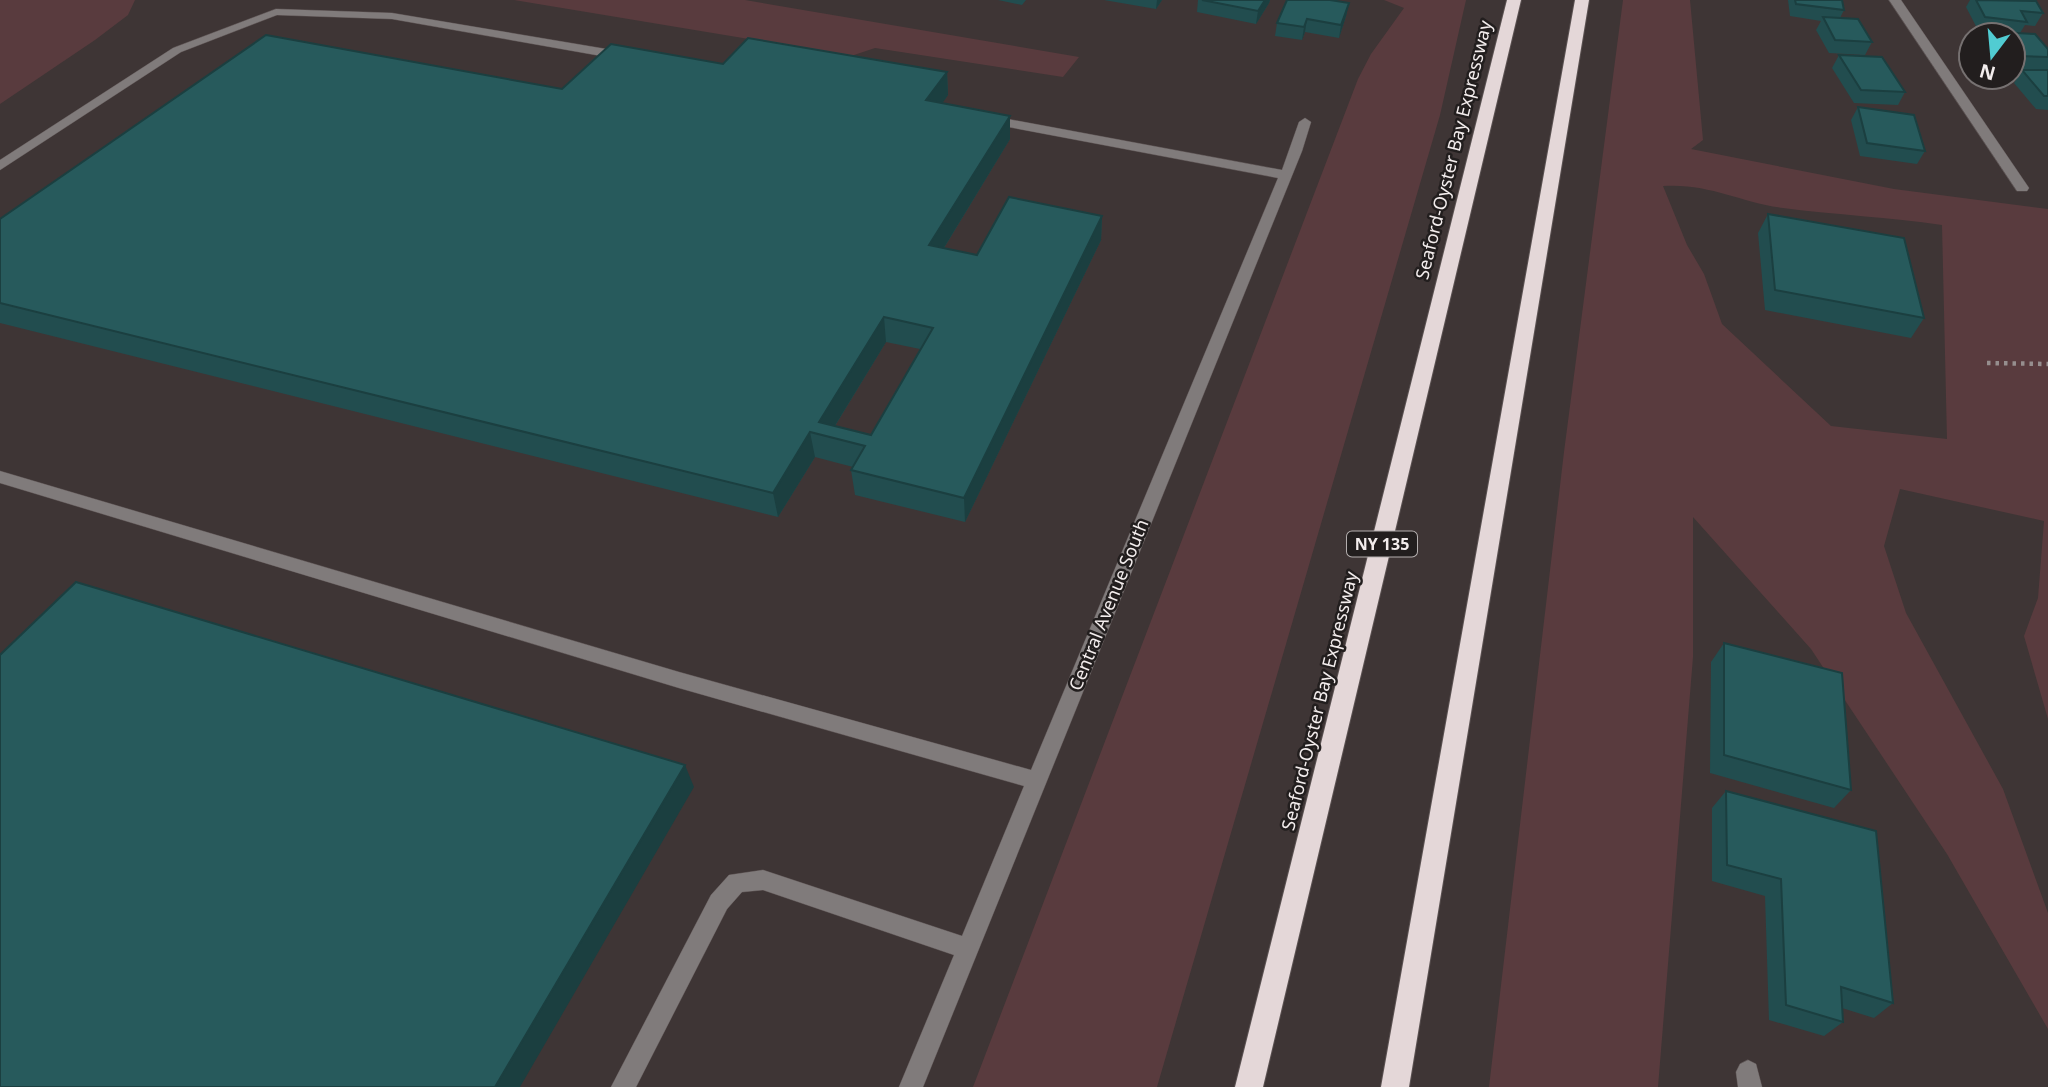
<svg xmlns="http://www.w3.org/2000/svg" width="2048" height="1087" font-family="'Noto Sans',sans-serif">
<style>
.green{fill:#593b3e;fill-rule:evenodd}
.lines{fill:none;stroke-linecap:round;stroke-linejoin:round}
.minor-casing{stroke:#5b5252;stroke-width:1}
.highway-casing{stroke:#5b5252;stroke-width:2}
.path{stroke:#968e8e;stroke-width:4.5;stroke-dasharray:3.5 5;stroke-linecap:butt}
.minor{fill:#807b7b;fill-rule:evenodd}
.highway{fill:#e4d7d8;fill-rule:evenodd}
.wall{fill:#224d4f;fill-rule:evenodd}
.shaded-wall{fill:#1b3f40}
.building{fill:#275a5c;stroke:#1b3f40;stroke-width:2;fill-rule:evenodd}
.labels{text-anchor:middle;stroke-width:5;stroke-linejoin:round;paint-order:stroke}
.shield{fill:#221e1e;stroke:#b4afaf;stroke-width:2}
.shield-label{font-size:16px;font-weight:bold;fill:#f3eded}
.street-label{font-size:18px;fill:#f3eded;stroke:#221e1e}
</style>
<rect width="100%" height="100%" fill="#3e3535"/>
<path class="green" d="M0 0H135L128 15 95 40 0 104Z
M514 0H745L1079 57 1063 77 875 48 851 56Z
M1384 0H1466L1440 115 1157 1087H973L1358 79 1371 54 1404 8Z
M1623 0H1690L1703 140 1691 149 1894 189 2048 209V719L2024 636 2038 598 2044 521 1900 489 1884 546 1906 613 2003 789 2048 913V1029L1947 854 1811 649 1693 517V657L1658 1087H1489L1564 452ZM1663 186C1709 183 1739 202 1783 208 1836 215 1889 217 1942 225L1947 439 1831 426 1722 324 1704 274 1687 245Z"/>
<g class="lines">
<defs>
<path id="minor" d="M1889 0H1901L2029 188 2027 191H2017Z
M276 9 392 13 624 52 630 56 624 60 392 19 277 15 181 52 0 170V160L173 48Z
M986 115 1282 170 1299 122 1305 118 1311 122 1302 151 923 1087H899L954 955 763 890 742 892 727 909 636 1087H611L711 895 729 875 763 870 962 936 1024 786 679 688 0 483V471L679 672 1031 770 1278 178 982 122 980 119Z
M1748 1060 1756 1064 1762 1087H1738L1736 1072 1740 1064Z"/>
<path id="highway" d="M1507 0H1521L1263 1087H1235Z
M1575 0H1589L1409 1087H1381Z"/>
</defs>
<use href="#minor" class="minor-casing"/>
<use href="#highway" class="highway-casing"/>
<path class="path" d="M1987 363 2048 364"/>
<use href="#minor" class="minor"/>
<use href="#highway" class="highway"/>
</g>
<path class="wall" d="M998 0H1026L1022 5Z
M1104 0H1162L1156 9Z
M1198 0H1270L1269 3 1256 24 1197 12Z
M1788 0H1842L1844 10 1840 18 1872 42 1865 55 1829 53 1816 30 1821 21 1790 16Z
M1970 0H2029L2043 13 2035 26 2025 25 2020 33 2048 49V110L2036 109 2014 83 2022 70H2024L2013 69V35H1997L1998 32 1978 30 1966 7Z
M1349 3 1346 16 1339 38 1305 32 1302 40 1275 36 1277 23Z
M1839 55 1905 92 1898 105 1854 103 1832 68Z
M947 72 948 95 942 103 1010 116V139L944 248 977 255 1102 216 1101 240 965 522 855 495 851 470 853 467 815 457 778 517 0 323V219L562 89ZM886 342 920 349 871 435 835 426Z
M1858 107 1925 151 1917 164 1860 156 1851 120Z
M1768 214 1924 318 1911 338 1765 310 1758 233Z
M1724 643 1851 790 1834 808 1710 773 1711 662Z
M1726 791 1893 1003 1874 1018 1842 1008 1843 1022 1824 1036 1769 1020 1765 896 1712 881V808Z"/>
<path class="shaded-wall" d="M1157 0H1162L1156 9Z
M1265 0H1270L1269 3 1256 24 1258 11Z
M1349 3 1346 16 1339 38 1341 25Z
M1307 19 1305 32 1302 40 1304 27Z
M947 72 948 95 928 124 926 100Z
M1010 116V139L931 269 929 245Z
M1102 216 1101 240 965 522 964 498Z
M884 317 886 342 828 437 819 422Z
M810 432 815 457 778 517 773 493Z
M685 765 694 787 520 1087H495Z"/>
<path class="building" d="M1202 0H1265L1258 11Z
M1287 0H1330L1349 3 1341 25 1307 19 1304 27 1277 23Z
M1795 0H1842L1844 10 1796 4Z
M1976 0 2036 1 2043 13 2021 11 2027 22 1985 17Z
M1823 17 1858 19 1872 42 1835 40Z
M1999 32 2035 34 2048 49V57L2018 56 2013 50V35H2001Z
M266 35 562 89 611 44 723 64 748 38 947 72 926 100 1010 116 929 245 977 255 1009 197 1102 216 964 498 851 470 865 446 810 432 773 493 0 303V219ZM884 317 933 328 871 435 819 422Z
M1839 55 1882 57 1905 92 1861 90Z
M2022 70H2048V96H2044Z
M1858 107 1914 115 1925 151 1867 143Z
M1768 214 1904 238 1924 318 1775 290Z
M76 582 685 765 495 1087H0V655Z
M1724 643 1842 673 1851 790 1724 755Z
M1726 791 1876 831 1893 1003 1841 987 1843 1022 1786 1005 1781 879 1727 865Z"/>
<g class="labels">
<rect class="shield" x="1347" y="531.5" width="70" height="25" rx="5"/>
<g class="shield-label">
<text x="1382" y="550">NY 135</text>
</g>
<g class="street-label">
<text transform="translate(1454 150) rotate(-76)" y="6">Seaford-Oyster Bay Expressway</text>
<text transform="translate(1109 605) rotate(-68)" y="6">Central Avenue South</text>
<text transform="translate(1320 701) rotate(-76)" y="6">Seaford-Oyster Bay Expressway</text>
</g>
</g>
<g transform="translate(1992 56) rotate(196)"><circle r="33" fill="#221e1e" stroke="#767171" stroke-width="2"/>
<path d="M0-5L12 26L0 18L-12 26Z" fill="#51ccd2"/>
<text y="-10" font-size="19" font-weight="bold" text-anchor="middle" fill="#f3eded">N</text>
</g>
</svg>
